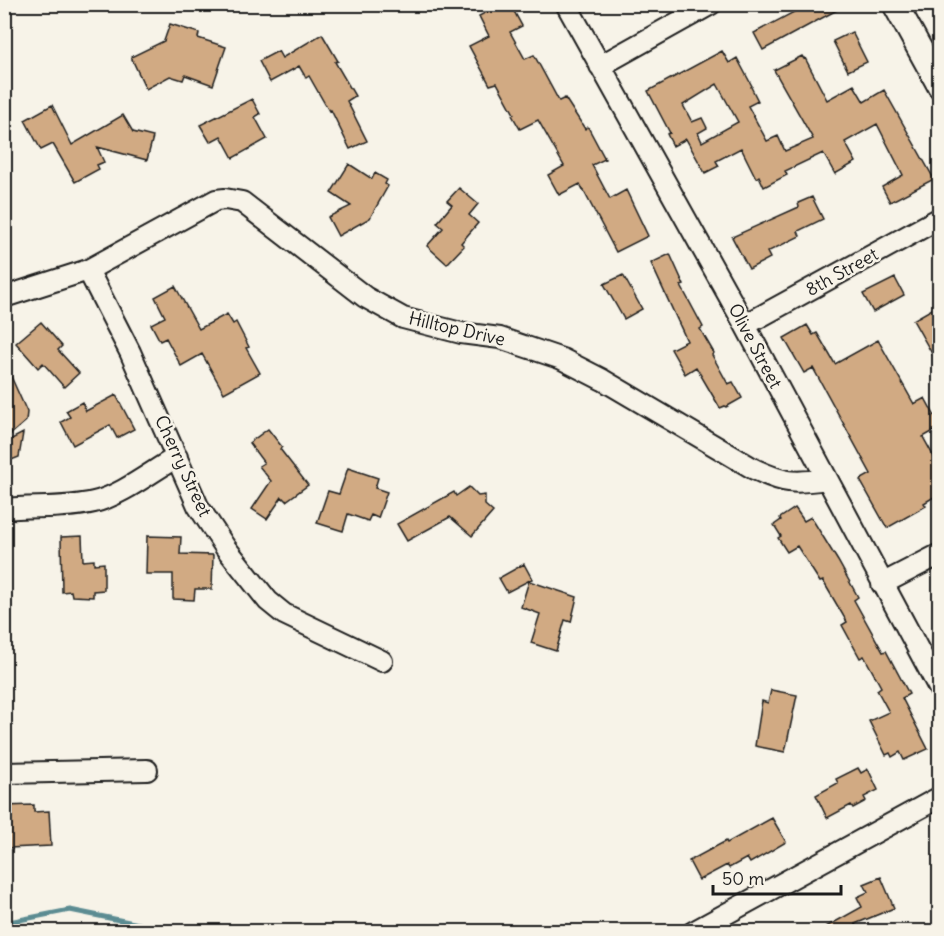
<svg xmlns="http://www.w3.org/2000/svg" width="944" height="936" font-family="Delius,sans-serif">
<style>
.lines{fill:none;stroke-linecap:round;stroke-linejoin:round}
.stream{stroke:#5c8c92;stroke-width:5}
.building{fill:#d1aa83;stroke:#1c1c1c;stroke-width:1.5;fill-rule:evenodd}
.minor-casing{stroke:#1c1c1c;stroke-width:24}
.tertiary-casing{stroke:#1c1c1c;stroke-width:28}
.minor{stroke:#f7f3e8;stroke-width:20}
.tertiary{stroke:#f7f3e8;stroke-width:24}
.labels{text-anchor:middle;stroke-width:5;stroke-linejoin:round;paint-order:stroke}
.street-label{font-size:18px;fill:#1c1c1c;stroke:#f7f3e8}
</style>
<rect width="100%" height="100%" fill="#f7f3e8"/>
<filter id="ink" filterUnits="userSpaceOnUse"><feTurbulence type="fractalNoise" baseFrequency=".0167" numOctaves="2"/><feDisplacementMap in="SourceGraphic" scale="12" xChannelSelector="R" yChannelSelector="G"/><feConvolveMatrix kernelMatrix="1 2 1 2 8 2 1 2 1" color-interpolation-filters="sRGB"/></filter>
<g filter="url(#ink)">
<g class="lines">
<path class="stream" d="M4 923 70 910 178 932"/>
</g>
<path class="building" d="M502 4H510L522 26 510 32 525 59 534 55 559 101 565 98 585 129 588 127 605 159 592 165 610 199 626 190 648 236 616 252 580 184 559 195 548 175 564 166 538 120 520 129 512 115 514 114 497 83 490 85 469 46 489 36 479 16Z
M802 4H848L763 50 754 33 796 11 795 8Z
M170 24 199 33 198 38 226 47 213 85 185 75 183 80 170 76 146 89 131 57 164 41Z
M852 32 867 62 848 71 833 41Z
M322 34 338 61 335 62 355 96 347 101 367 141 350 149 331 110 329 111 309 76 306 78 299 66 270 82 259 61 278 51 282 58Z
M722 51 729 63 737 58 752 86 751 87 758 101 748 106 767 141 778 136 785 151 813 139 774 70 802 56 804 59 805 58 827 100 854 85 864 102 884 90 934 179 890 202 882 187 903 175 877 124 845 142 856 162 835 174 823 153 785 171 787 175 764 187 759 176 756 178 741 148 716 161 719 166 705 173 686 139 673 146 667 134 670 133 648 91ZM717 84 738 122 702 142 698 133 707 128 702 118 692 122 683 105Z
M252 99 260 114 255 117 267 139 233 158 221 136 210 142 200 125Z
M52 105 72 145 123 115 133 132 153 137 147 160 97 147 104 162 97 165 99 169 75 182 53 144 41 150 25 120Z
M349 164 372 179 375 173 387 180 385 184 388 186 370 218 338 236 328 217 351 206 331 193Z
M459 188 478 204 469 215 478 223 461 243 464 246 447 264 427 246 443 228 437 223 452 205 447 201Z
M812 197 823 219 798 231 800 236 767 252 770 258 749 269 732 237 799 207 798 203Z
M670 254 684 285 681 286 703 327 700 329 714 353 712 355 728 384 733 382 742 398 726 407 725 406 720 408 696 367 685 374 671 349 687 341 651 263Z
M623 275 642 309 624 319 604 284Z
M895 278 904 295 873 312 863 294Z
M175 286 199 329 227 314 233 324 236 322 249 347 246 348 260 373 224 393 202 354 181 366 166 338 160 341 151 324 165 317 155 297Z
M939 305V366L913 320Z
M41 322 62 346 58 350 79 373 64 387 43 363 38 368 16 343Z
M807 325 813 335 817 333 835 364 878 340 914 404 925 398 939 424V428L923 437 939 466V494L924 503 926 506 887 528 860 480 871 474 813 368 804 373 784 338Z
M4 361 27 412 26 421 4 440Z
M116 395 134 429 117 438 110 425 73 445 61 422 70 417 66 411 82 402 86 411Z
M268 429 282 447 280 449 308 485 286 501 282 497 267 519 252 509 271 481 259 466 264 463 249 443Z
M23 433 19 457 4 463V443Z
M348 468 378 478 375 488 387 492 378 518 371 515 368 521 348 514 343 531 317 523 328 491 339 494Z
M469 487 478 496 485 495V505L493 512 472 536 450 517 407 541 397 524 454 492 456 496Z
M795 508 804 521 811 517 838 561 858 597 854 600 883 652 886 651 909 694 902 698 928 749 904 760 900 752 892 757 890 753 886 755 869 721 889 712 877 690 881 687 864 656 860 658 842 625 847 622 823 581 820 582 797 546 787 552 778 538 781 536 774 525 781 520 780 518Z
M82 536 83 561 94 560V564L104 563V590L93 591V597L72 596 71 591 62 592 61 537Z
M147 536 181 537 180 554 213 555 212 589H195L194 600 173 599V574H146Z
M524 564 532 579 507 592 499 578Z
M529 581 577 597 571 622 565 620 556 651 531 643 540 614 521 607Z
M771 690 797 695 785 752 755 746 762 701 768 703Z
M858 768 861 773 868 769 878 790 864 797 866 801 853 808 851 805 827 818 816 795 838 783 836 779Z
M34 805V812L49 811 51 846 9 848 8 826 4 827V806Z
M772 818 786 842 750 863 747 858 729 868 727 865 699 880 689 861 726 841 727 843Z
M881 877 894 908 855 924 859 932H817L862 907 857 897 868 892 864 884Z"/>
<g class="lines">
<defs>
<path id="minor" d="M566 4 745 325 940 690
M600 66 711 4
M88 270 130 352 198 506 225 547 268 601 284 614 382 661
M4 297 88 270 216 200 225 199 242 202 365 297 403 318 461 333 500 338 562 359 603 380 754 469C784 483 794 484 826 479
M745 325 940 218
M4 509C34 506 65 509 94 502 121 496 152 471 177 457
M882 584 940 554
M4 773 147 770
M693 932 940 797"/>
<path id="tertiary" d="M895 4 940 86"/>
</defs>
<use href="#minor" class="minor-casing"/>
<use href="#tertiary" class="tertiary-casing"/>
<use href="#minor" class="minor"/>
<use href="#tertiary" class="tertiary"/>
</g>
</g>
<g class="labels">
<g class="street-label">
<text transform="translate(842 272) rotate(-29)" y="6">8th Street</text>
<text transform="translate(457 329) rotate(13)" y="6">Hilltop Drive</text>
<text transform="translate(755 346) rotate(62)" y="6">Olive Street</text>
<text transform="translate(183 466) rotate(65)" y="6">Cherry Street</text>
</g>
</g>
<rect width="944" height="936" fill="none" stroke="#f7f3e8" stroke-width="24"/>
<rect x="12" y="12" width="920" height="912" fill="none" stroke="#1c1c1c" stroke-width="2" filter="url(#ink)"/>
<path d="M713 885v9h128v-9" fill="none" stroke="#1c1c1c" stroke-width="3"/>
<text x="722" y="885" font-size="18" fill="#1c1c1c" stroke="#f7f3e8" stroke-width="4.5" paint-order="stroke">50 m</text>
</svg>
